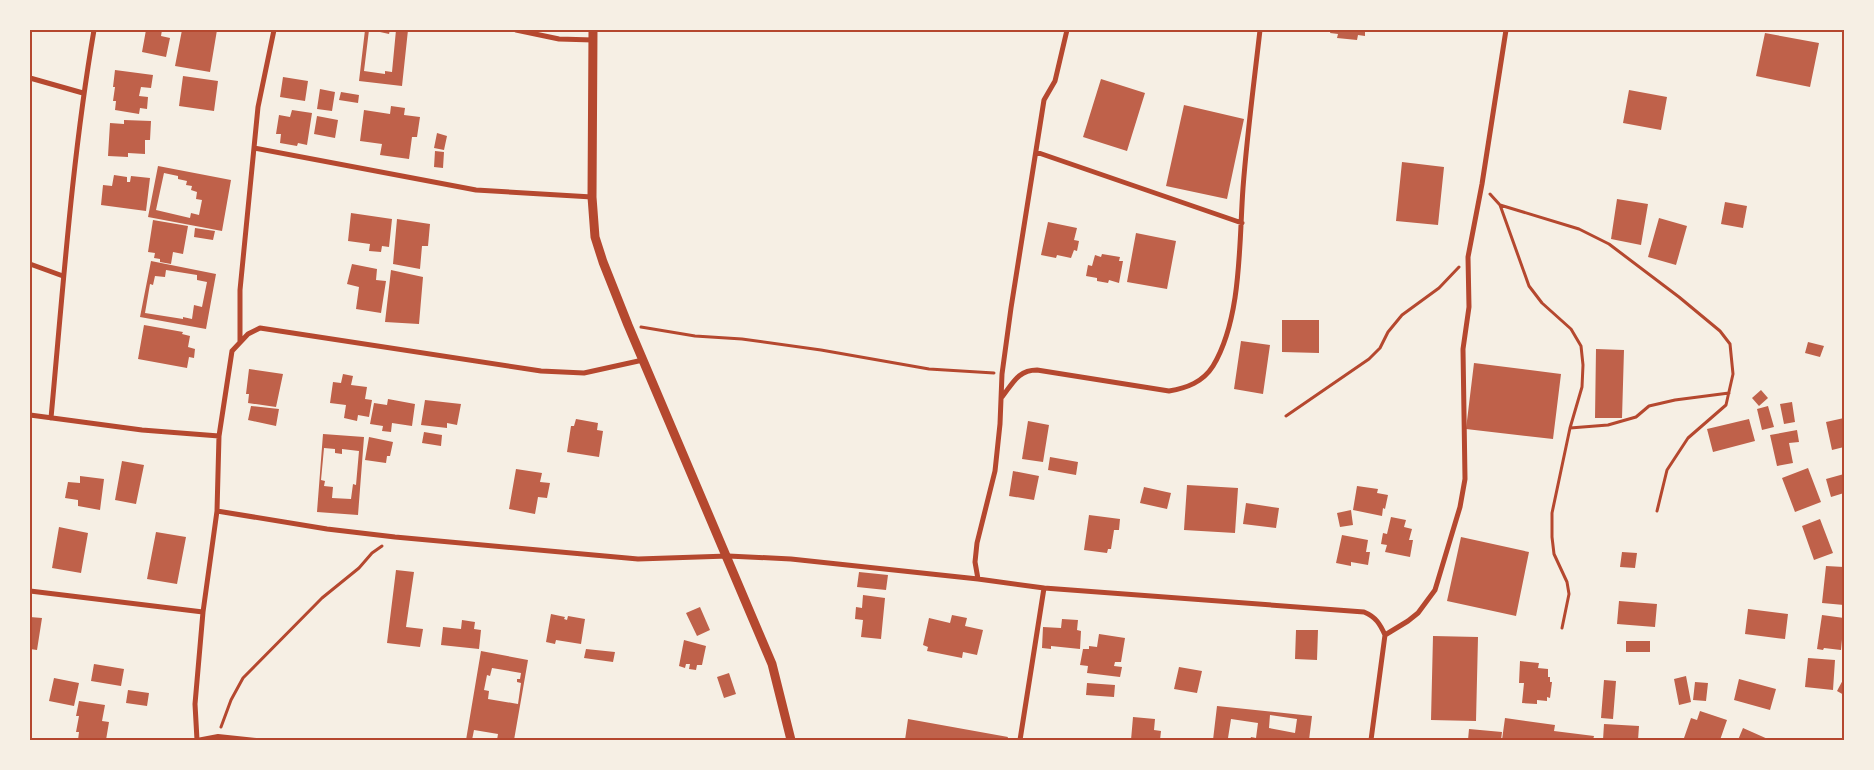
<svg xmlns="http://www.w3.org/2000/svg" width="1874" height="770" font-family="'Source Sans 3',sans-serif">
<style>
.building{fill:#bf614a;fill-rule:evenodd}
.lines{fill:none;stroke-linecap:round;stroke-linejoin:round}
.path{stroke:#b5482f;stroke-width:3}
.service{stroke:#b5482f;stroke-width:4}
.minor{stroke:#b5482f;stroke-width:5}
.tertiary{stroke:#b5482f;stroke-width:9}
.neatline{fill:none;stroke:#b5482f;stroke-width:2}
</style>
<rect width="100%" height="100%" fill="#f6efe4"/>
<path class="building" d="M146 30H162L161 36 170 38 166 57 142 52Z
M182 30H217L210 72 175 66Z
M365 30H369L364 71 385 74V71L392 72 396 30H408L402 86 359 81Z
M371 30H390L389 34Z
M1331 30H1365V36L1358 35 1357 40 1337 38 1338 34 1330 33Z
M1765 33 1819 43 1810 87 1756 76Z
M115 70 153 75 151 88 141 87 139 96 148 97 147 109 140 108 139 114 115 110 116 101H113L115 87H113Z
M183 76 218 81 214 111 179 106Z
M283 77 308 81 305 101 280 97Z
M1101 79 1145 93 1127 151 1083 137Z
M320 89 335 92 332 111 317 109Z
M1629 90 1667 97 1661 130 1623 123Z
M341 92 359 95 358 103 339 100Z
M1184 105 1244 119 1227 199 1166 186Z
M391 106 405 108 404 115 420 117 417 137H412L409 159 380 155 382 144 360 141 364 110 390 114Z
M292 110 312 113 307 145 298 143 297 146 280 143 281 134H276L279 115 290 117Z
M317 116 338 120 335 138 314 134Z
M124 120 151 121 150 140H145V154L128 153V157L108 156 110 123 124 124Z
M437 133 447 136 444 150 434 148Z
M435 151 444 152 443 168 434 167Z
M1402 162 1444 167 1438 225 1396 221Z
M158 166 231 180 222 231 148 217ZM164 173 178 176V179L187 181 186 185 192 186 191 190 197 192 196 199 202 200 199 215 191 213 190 218 156 210Z
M114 175 127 177V182H130L131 176 150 178 146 211 101 205 103 185 112 186Z
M1617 199 1648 204 1641 245 1611 239Z
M1725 202 1747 206 1743 228 1721 224Z
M351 213 392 219 389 247 382 246 381 252 369 251 370 244 348 241Z
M1659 218 1687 226 1676 265 1648 257Z
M397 219 430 224 428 246H422L420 269 393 264Z
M153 220 188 226 183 254 173 252 171 264 160 262V259L154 258 155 253 148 252Z
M1048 222 1077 228 1074 240 1079 241 1077 251 1074 250 1071 258 1057 255 1056 258 1041 255Z
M195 228 215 231 213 240 194 237Z
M1136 233 1176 241 1167 289 1127 282Z
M1102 254 1120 257 1119 261H1123L1119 283 1109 280 1108 283 1097 281V278L1086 276 1088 265 1092 266 1095 255 1101 257Z
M151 261 216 274 206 329 140 317ZM166 270 197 275V280L207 282 202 307 194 305 192 319 183 317V319L145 313 150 284 153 285 155 276 165 277Z
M352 264 377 269 376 280 386 281 381 313 356 309 359 287 347 284Z
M391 270 423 277 419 324 385 322Z
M1282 320H1319V353L1282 352Z
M144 325 183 332 182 334 190 336 188 347 195 349 194 358 189 357 187 368 138 359Z
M1241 341 1270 345 1263 394 1234 389Z
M1808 342 1824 346 1820 357 1805 353Z
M1596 349 1624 350 1622 418H1595Z
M1474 363 1561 374 1553 439 1466 429Z
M249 369 283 374 276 407 248 403 249 394H246Z
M343 374 353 376 351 385 367 387 365 399 372 400 369 417 358 415 357 421 344 418 346 405 330 403 333 382 341 383Z
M1761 390 1768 398 1759 406 1752 398Z
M388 399 415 404 412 426 392 423 391 432 382 431 383 426 370 424 374 403 387 405Z
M425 400 461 404 457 425 447 423V428L421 425Z
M1792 402 1795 422 1784 424 1780 404Z
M251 406 279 409 276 426 248 420Z
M1768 406 1774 427 1762 430 1757 409Z
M1844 418V447L1832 450 1826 422Z
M576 419 598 423 597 430 603 431 599 457 567 452 571 426H574Z
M1749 419 1755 441 1713 452 1707 429Z
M1028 421 1049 425 1043 462 1022 459Z
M1797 430 1799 442 1789 443 1793 463 1777 466 1770 435Z
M424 432 442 435 441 446 422 443Z
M323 434 364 437 358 515 317 512ZM324 448 335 449V453L342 454V449L359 451 356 485 353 484 351 499 332 498 333 487 324 486 325 481 321 480Z
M369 437 393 442 390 456H387L386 463 365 460Z
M1050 457 1078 462 1076 475 1048 470Z
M122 461 144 465 136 504 115 500Z
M1808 468 1821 502 1795 512 1782 478Z
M516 469 542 473 540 482 550 483 547 498 538 497 535 514 509 509Z
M1013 471 1039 476 1034 500 1009 496Z
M1844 474V493L1831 497 1826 479Z
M80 476 104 479 100 510 78 506V500L65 498 68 482 80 483Z
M1187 485 1238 488 1235 533 1184 530Z
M1357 486 1378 489 1377 493 1388 495 1385 509 1383 508 1382 516 1353 510Z
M1144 487 1171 493 1167 509 1140 503Z
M1246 503 1279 508 1276 528 1243 524Z
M1351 510 1353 525 1340 527 1337 513Z
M1089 515 1120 519 1119 530H1114L1111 549H1108L1107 553 1084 550Z
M1391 517 1406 520 1404 527 1412 529 1409 540H1413L1410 557 1385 552 1387 545 1381 544 1383 533 1387 534Z
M1820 519 1833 553 1814 560 1802 526Z
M59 527 88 533 81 573 52 568Z
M156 532 186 537 177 584 147 579Z
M1342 535 1368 540 1366 552H1370L1368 565 1351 562V566L1336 563Z
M1461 537 1529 552 1516 616 1447 601Z
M1622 552 1637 553 1635 568 1620 567Z
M1826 566 1844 567V605L1822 603Z
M396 570 414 572 406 627 423 629 420 647 387 643Z
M859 572 888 575 886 590 857 587Z
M863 595 885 598 881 639 861 637 863 620 855 619 856 607 862 608Z
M1619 601 1657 604 1655 627 1617 624Z
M700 607 710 630 697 636 686 613Z
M1748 609 1788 614 1785 639 1745 634Z
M551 614 565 617 564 619 567 620 568 616 585 619 581 644 556 640 555 644 546 642Z
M952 615 967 618 965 626 983 630 977 655 963 652 962 658 927 651 928 647 923 645 929 618 950 623Z
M1822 615 1844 618 1841 650 1824 648 1823 650 1817 649Z
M30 617 42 618 37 650 30 649Z
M1062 619 1078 620 1077 630 1081 631 1080 649 1051 646V649L1042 648 1043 627 1061 628Z
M462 620 475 622 474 629 481 630 479 649 441 645 443 627 461 629Z
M1296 630H1318L1317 660 1295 659Z
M1099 634 1125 638 1121 662H1115L1114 666 1122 667 1120 677 1087 673 1088 666 1080 665 1083 649H1089V646L1097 647Z
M1433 636 1478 637 1476 721 1431 720Z
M684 640 706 646 702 665H697L696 670 689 669 690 664H686L685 668 679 666Z
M1626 641H1650V652H1626Z
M586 649 615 652 613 662 584 658Z
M481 651 528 660 514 740H497L498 734 474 730 472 740H466ZM492 668 521 673 520 679H517V682L521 683 518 704 488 699 489 691 484 690 487 675 490 676Z
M1808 658 1835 660 1833 690 1805 687Z
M1520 661 1539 663 1538 668 1548 669V677H1550V682H1552L1550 698 1547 697V701L1537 700V704L1522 703 1524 683H1519Z
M94 664 124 669 121 686 91 681Z
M1179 667 1202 671 1197 693 1174 689Z
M729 673 736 694 724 698 717 677Z
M1686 676 1691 702 1679 705 1674 679Z
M54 678 79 683 74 706 49 701Z
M1844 678V695L1837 691Z
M1739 679 1776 689 1770 710 1734 700Z
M1604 680 1616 681 1613 719 1601 718Z
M1695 682 1708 683 1706 701 1693 700Z
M1087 683 1115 685 1114 697 1086 695Z
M128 690 149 693 147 706 126 703Z
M79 701 105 705 102 721 109 722 106 740H78L79 732H76L79 716H76Z
M1217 706 1312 716 1309 740H1250L1251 737 1256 738 1258 723 1231 719 1228 738H1233L1232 740H1213ZM1270 715 1297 719 1295 733 1269 728Z
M1700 711 1727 720 1720 740H1690L1684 738 1691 718 1697 720Z
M1133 717 1155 719 1154 730 1161 731 1160 740H1131Z
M1505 718 1555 725 1554 731 1594 736 1593 740H1502Z
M908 719 1008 737 1007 740H905Z
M1604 724 1639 726 1638 740H1603Z
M1743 728 1770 740H1738Z
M1469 729 1502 732 1501 740H1468Z"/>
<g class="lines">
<path class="path" d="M1490 194 1500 205 1579 229 1609 244 1679 297 1720 331 1730 344 1733 374 1726 405 1688 438 1667 470 1657 511
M1500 205 1529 286 1542 303 1571 329 1581 346 1583 365 1582 387 1570 428 1552 513V537L1554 554 1567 582 1569 594 1562 628
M641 327 695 336 742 339 821 350 929 369 994 373
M1286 416 1369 359 1380 348 1388 332 1402 315 1439 288 1459 267
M1570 428 1608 425 1636 417 1649 406 1675 400 1729 393
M221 727 231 700 243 678 322 598 359 568 372 553 382 546"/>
<path class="service" d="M197 740 218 736 256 740"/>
<path class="minor" d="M516 30 559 39 593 40
M30 78 83 93
M254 148 476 190 592 197
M1036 152 1242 223
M30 264 63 276
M240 342V290L258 107 274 30
M1002 397C1013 383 1018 370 1037 370L1169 391C1187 388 1203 382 1213 366 1242 318 1239 242 1243 188 1247 135 1254 83 1260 30
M30 415 142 430 219 436
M51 418C63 289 72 158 94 30
M217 511 219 436 232 351 248 334 260 328 541 371 584 373 643 360
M978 579 975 562 977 543 995 471 1000 424 1002 374 1011 308 1044 100 1055 81 1067 30
M30 591 203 612
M1385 635 1408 621 1418 613 1435 590 1460 507 1465 479 1463 349 1469 307 1468 257 1482 184 1506 30
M197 740 195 704 203 612 217 511 327 529 395 537 638 559 728 556 791 559 978 579 1044 588 1364 612C1376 617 1380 624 1385 635L1371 740
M1020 740 1044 588"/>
<path class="tertiary" d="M593 30 592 197 595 237 603 262 628 325 772 664 791 740"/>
</g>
<rect width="1874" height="770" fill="none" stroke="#f6efe4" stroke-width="62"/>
<rect x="31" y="31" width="1812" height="708" class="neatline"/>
</svg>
